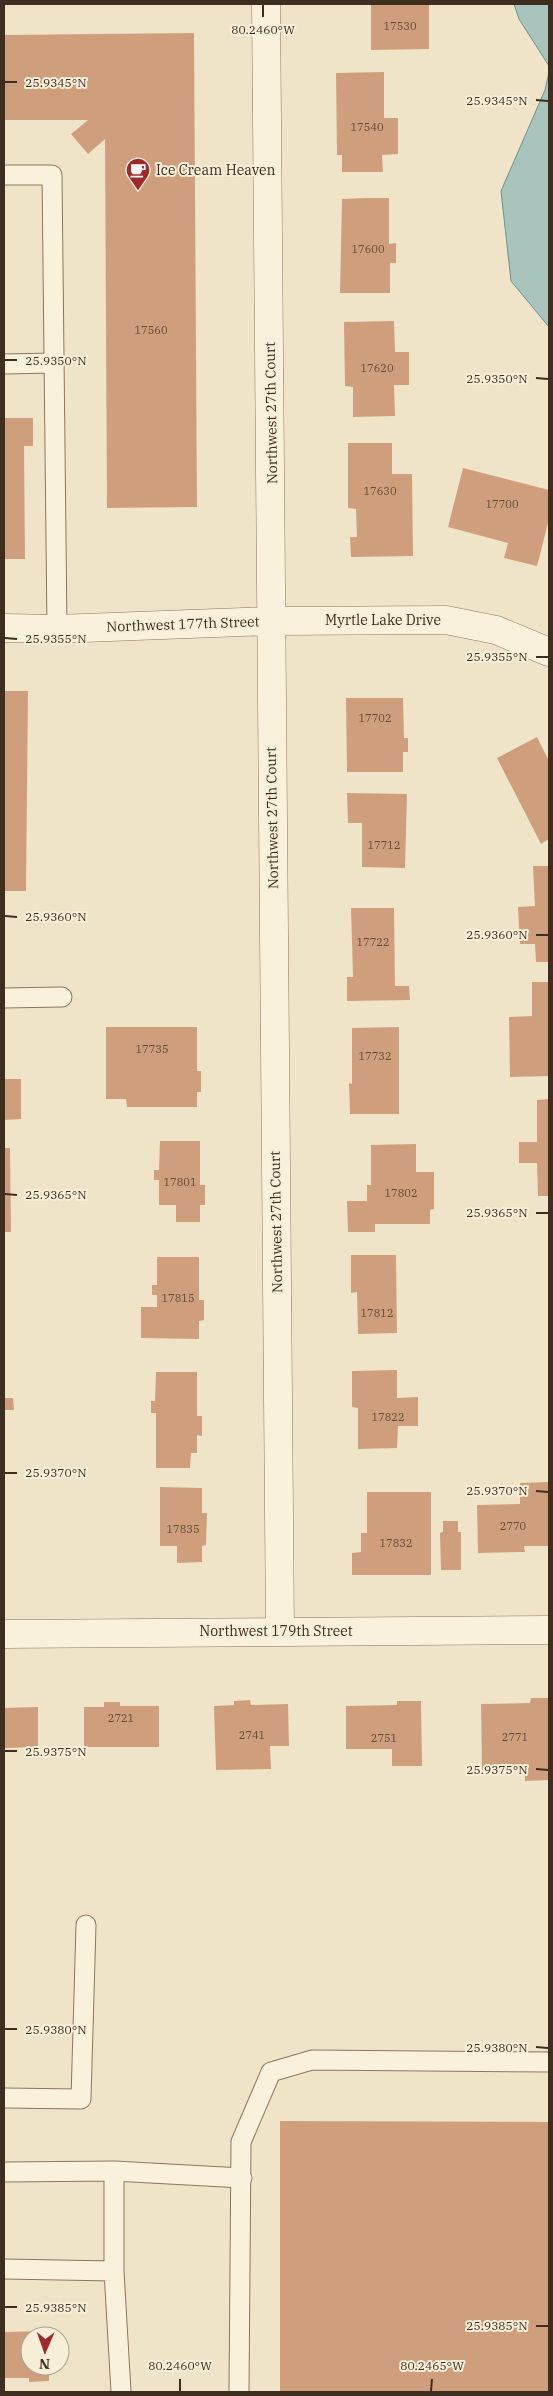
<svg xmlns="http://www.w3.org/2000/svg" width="553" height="2396" font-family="'IBM Plex Serif',serif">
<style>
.water{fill:#a9c4bc;stroke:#6f938a}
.building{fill:#cf9f7d}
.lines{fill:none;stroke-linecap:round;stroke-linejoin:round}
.lane-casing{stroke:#8d765c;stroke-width:21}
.street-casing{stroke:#8d765c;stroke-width:29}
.lane{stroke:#faf1dc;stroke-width:19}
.street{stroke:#faf1dc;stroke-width:28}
.ticks{fill:none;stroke:#3d2e20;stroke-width:2}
.labels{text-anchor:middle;stroke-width:4;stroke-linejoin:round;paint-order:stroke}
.number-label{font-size:11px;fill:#624a37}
.poi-label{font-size:14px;fill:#3d2e20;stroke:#f7eed8;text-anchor:start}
.street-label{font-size:14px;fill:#3d2e20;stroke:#f7eed8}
.ticks-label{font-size:12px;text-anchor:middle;fill:#3d2e20;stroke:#f7eed8;stroke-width:4;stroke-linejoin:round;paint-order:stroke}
</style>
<rect width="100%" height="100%" fill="#f0e4c8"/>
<path class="water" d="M514 4H549V66L519 19Z
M549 72V327L511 281 501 191 545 90Z"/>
<path class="building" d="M371 4H429V49L371 50Z
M194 33 197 507 107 508 105 139 88 154 71 134 88 120H4V35Z
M384 72V118H398V154L382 155 383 172H342V155H337L336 73Z
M365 198H389V244L396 243V263H390V293H340L342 199Z
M394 321 395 352H409V385H394L395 416 353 417V387L345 386 344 322Z
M4 418H33V446H24L25 559H4Z
M348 443H392V474H412L413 556 351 557 350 537H357L356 509 348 508Z
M463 468 549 490V519L537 566 504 558 508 543 448 527Z
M4 691H28L26 891H4Z
M346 698H403L404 738H408V752H403V772H347Z
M537 737 549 761V839L541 844 497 758Z
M347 793 407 794 405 868 362 867V823H348Z
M533 866H549V962H536L535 944H520L518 907 535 906Z
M351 908H394L395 986H409L410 1000 347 1001V977H353Z
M532 982H549V1076L510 1077 509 1017 532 1016Z
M106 1027H197V1071H201V1092H197V1107H127L126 1099H106Z
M399 1027V1114H350L349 1083 352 1084V1028Z
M4 1079H21V1119L4 1120Z
M549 1099V1196H538L537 1163H519V1142H537V1100Z
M160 1141H200V1185H205V1205H200V1222H176V1205H159V1180H154V1170H159Z
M416 1144V1172H434V1209L430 1210V1224H375V1232H348L347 1201H367V1185H371V1145Z
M4 1148H10L11 1232H4Z
M351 1255H396L397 1333 358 1334 357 1292 351 1293Z
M157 1257H199V1300H204V1320L199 1321V1339L141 1338V1307H157V1295H152V1285H157Z
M397 1370V1398L418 1397V1426H398L397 1448 358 1449V1408L352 1407V1371Z
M156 1372H197V1416H202V1436L197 1435V1453H191L190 1468H156V1413H151V1401H155Z
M4 1398H13L14 1410H4Z
M549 1482V1546H524L525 1552 478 1553 477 1505 520 1504V1483Z
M160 1487 202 1488V1513H207L206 1545 202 1546V1562L177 1563V1546H160Z
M367 1492H431V1575H352V1553L361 1552V1533H367Z
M443 1521H458V1532H461V1570H441L440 1533 443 1532Z
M531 1698H549V1780L525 1781V1770H482L481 1704 530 1703Z
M250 1700 251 1705 288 1704 289 1746H270L271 1769 216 1770 214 1706 234 1705V1701Z
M397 1701H421L422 1766H392V1749H346V1706L397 1705Z
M104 1702H120V1706H159V1747H84V1707H104Z
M38 1707V1747L4 1748V1708Z
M280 2121 549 2122V2392H280Z
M48 2331V2336H30V2366H49V2381L29 2382V2378H4V2332Z"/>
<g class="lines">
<defs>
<path id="lane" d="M4 175H52L57 629
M4 364 54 363
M4 998 62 997
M4 2098 81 2099 86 1925
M114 2171 242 2178
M4 2172 114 2171V2271L121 2392
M4 2269 114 2271
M239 2392 241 2142 271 2072 312 2060 549 2062"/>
<path id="street" d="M266 4 280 1631
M4 628 57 629 272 621 446 620 496 630 549 652
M4 1634 549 1630"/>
</defs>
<use href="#lane" class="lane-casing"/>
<use href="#street" class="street-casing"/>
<use href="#lane" class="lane"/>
<use href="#street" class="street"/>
</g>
<path class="ticks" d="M263 17V5M5 82H17M536 100 548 101M5 360H17M536 378 548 379M5 638 17 639M536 657H548M5 916 17 917M536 935H548M5 1194 17 1195M536 1213H548M5 1473H17M536 1491 548 1492M5 1751H17M536 1769 548 1770M5 2029H17M536 2047 548 2048M5 2307H17M536 2326H548M180 2391V2379M431 2391 432 2379"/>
<defs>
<symbol id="cafe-pin" viewBox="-11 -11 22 30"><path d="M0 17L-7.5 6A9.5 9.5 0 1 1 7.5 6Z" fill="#9e2a2b" stroke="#f7eed8"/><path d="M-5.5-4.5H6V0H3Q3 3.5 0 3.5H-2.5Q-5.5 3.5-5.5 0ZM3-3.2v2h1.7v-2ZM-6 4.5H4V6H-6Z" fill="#fff"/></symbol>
</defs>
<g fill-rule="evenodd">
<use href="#cafe-pin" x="124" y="156" width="28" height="38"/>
</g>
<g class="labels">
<g class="number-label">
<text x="400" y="30">17530</text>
<text x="367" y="131">17540</text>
<text x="368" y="253">17600</text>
<text x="151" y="334">17560</text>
<text x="377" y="372">17620</text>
<text x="380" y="495">17630</text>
<text x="502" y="508">17700</text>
<text x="375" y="722">17702</text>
<text x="384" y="849">17712</text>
<text x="373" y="946">17722</text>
<text x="152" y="1053">17735</text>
<text x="375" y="1060">17732</text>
<text x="180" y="1186">17801</text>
<text x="401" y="1197">17802</text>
<text x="178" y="1302">17815</text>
<text x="377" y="1317">17812</text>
<text x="388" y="1421">17822</text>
<text x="513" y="1530">2770</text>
<text x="183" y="1533">17835</text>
<text x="396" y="1547">17832</text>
<text x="121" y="1722">2721</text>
<text x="252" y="1739">2741</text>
<text x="515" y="1741">2771</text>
<text x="384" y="1742">2751</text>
</g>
<g class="poi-label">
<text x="156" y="175">Ice Cream Heaven</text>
</g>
<g class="street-label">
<text transform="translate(271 413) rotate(-91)" y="5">Northwest 27th Court</text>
<text x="383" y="625">Myrtle Lake Drive</text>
<text transform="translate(183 624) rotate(-2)" y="5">Northwest 177th Street</text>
<text transform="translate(272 818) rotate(-91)" y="5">Northwest 27th Court</text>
<text transform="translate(276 1222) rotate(-91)" y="5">Northwest 27th Court</text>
<text x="276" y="1636">Northwest 179th Street</text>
</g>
</g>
<g class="ticks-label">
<text x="263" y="34">80.2460°W</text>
<text x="56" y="87">25.9345°N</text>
<text x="497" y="105">25.9345°N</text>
<text x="56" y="365">25.9350°N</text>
<text x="497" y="383">25.9350°N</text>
<text x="56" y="643">25.9355°N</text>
<text x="497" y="661">25.9355°N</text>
<text x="56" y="921">25.9360°N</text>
<text x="497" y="939">25.9360°N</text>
<text x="56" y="1199">25.9365°N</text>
<text x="497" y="1217">25.9365°N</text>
<text x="56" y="1477">25.9370°N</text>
<text x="497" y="1495">25.9370°N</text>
<text x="56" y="1756">25.9375°N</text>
<text x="497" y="1774">25.9375°N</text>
<text x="56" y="2034">25.9380°N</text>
<text x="497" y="2052">25.9380°N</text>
<text x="56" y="2312">25.9385°N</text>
<text x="497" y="2330">25.9385°N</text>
<text x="180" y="2370">80.2460°W</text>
<text x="432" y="2370">80.2465°W</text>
</g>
<rect width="553" height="2396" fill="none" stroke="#3d2e20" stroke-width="10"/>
<g transform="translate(45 2351) rotate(182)"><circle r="24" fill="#f7eed8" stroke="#ada18e"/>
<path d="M0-4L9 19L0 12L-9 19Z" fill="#9e2a2b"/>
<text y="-8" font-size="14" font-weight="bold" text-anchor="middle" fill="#3d2e20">N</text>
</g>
</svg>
